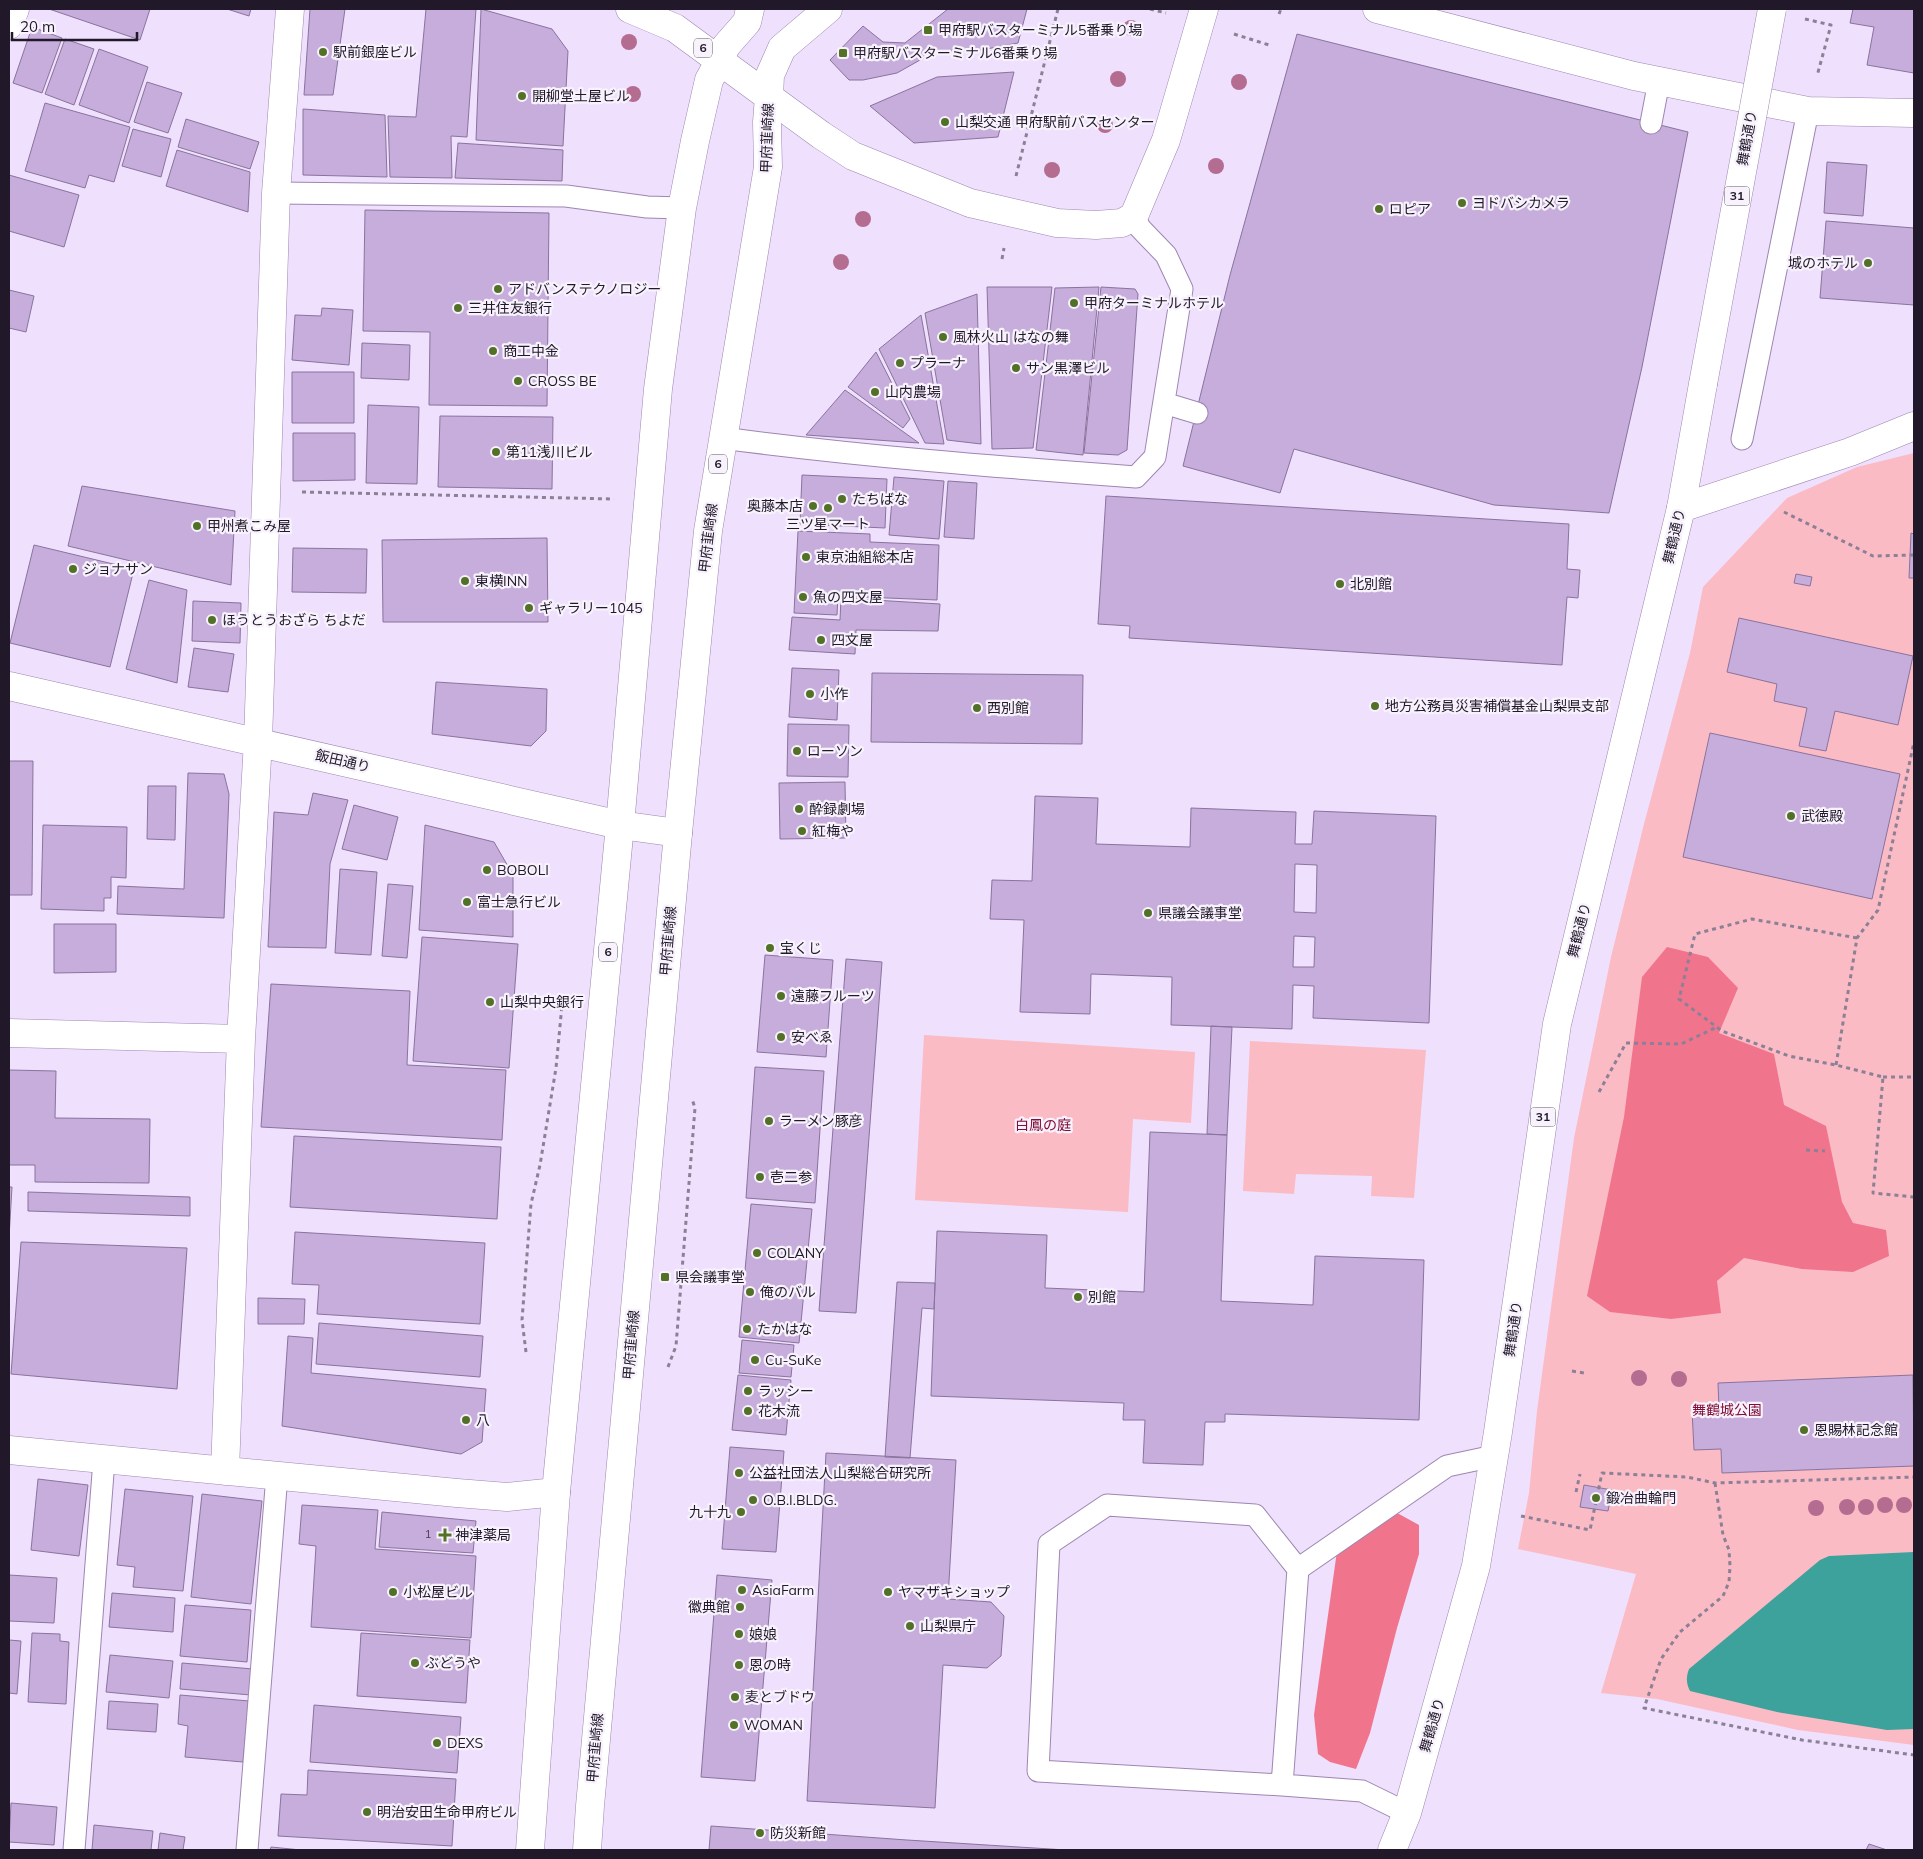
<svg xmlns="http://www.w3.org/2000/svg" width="1923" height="1859" font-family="Mulish,'Noto Sans JP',sans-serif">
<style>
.green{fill:#fbbbc4}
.forest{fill:#f1748d}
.water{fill:#3ca29b}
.building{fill:#c6addb;stroke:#8a739d;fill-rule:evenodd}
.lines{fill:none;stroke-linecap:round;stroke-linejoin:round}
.lane-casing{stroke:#9d86b1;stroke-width:23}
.street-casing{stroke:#9d86b1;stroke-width:29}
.secondary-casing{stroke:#9d86b1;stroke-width:29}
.primary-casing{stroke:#9d86b1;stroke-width:29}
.path{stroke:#8c8097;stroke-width:3;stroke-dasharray:4 4;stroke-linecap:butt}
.lane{stroke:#fff;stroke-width:21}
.street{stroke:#fff;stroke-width:28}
.secondary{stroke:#fff;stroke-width:28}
.primary{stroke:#fff;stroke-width:28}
.primary-bridge-casing{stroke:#9d86b1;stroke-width:29;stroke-linecap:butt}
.primary-bridge{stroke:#fff;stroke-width:28}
.tree{fill:#b46d90}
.poi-dot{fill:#527127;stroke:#f7f2fc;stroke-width:2}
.labels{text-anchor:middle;stroke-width:4.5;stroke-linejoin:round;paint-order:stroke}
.number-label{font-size:11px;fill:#4a3d56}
.shield{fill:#f7f2fc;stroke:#615968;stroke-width:1}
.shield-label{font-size:12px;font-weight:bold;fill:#211829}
.poi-label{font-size:14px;fill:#211829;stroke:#f7f2fc;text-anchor:start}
.street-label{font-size:14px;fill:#211829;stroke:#f7f2fc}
.park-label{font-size:14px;fill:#830f36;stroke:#f7f2fc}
</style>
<rect width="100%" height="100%" fill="#efe0fd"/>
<path class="green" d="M1914 453V1745L1798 1730 1657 1699 1601 1693 1636 1574 1518 1549 1529 1493 1537 1411 1574 1138 1611 957 1644 824 1690 653 1703 587 1787 498 1857 467Z
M924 1035 1195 1052 1191 1123 1133 1119 1128 1212 915 1200Z
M1250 1041 1426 1050 1414 1198 1371 1196 1372 1176 1296 1174 1294 1194 1243 1191Z"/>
<path class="forest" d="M1667 947 1708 957 1738 988 1719 1033 1774 1054 1784 1105 1826 1126 1842 1202 1853 1223 1886 1230 1889 1256 1853 1272 1802 1269 1744 1258 1717 1281 1721 1313 1671 1319 1610 1312 1587 1296 1624 1117 1642 977Z
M1388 1514H1399L1419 1525V1554L1397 1628 1370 1733 1356 1769 1330 1762 1318 1754 1314 1715 1337 1551Z"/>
<path class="water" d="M1914 1552V1729L1887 1730 1777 1712 1690 1691C1686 1683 1686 1677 1689 1669L1820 1560 1829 1556Z"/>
<path class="building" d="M49 9H150L140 40Z
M227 9H251L249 16Z
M310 9H345L333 95H304Z
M426 9H476L467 137 451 136 452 178 390 177 388 116 416 117Z
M481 9 552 29 568 51 563 146 476 140Z
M948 9H1027L1018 43 976 51H936L897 73 863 80H849L830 60 863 26 883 42 905 43Z
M1853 9H1914V73L1867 65 1874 27 1850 23Z
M32 27 62 38 42 93 13 83Z
M1297 34 1688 132 1642 367 1609 513 1494 505 1294 449 1280 493 1183 466 1230 275Z
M65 39 94 49 74 105 45 94Z
M99 49 148 67 129 123 79 105Z
M1014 72 998 137 914 143 870 106 937 77Z
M147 82 182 93 168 133 134 122Z
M45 103 130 127 114 182 89 175 85 188 25 171Z
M303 109 385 115 387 177 303 175Z
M186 119 259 142 250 169 178 147Z
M133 129 171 139 161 177 122 166Z
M458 143 563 150 562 181 455 178Z
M177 150 250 172 248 212 166 186Z
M1827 162 1867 165 1863 216 1824 213Z
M9 175 79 195 64 247 9 231Z
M365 210 549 213 547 406 429 405 430 332 363 331Z
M1826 221 1914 228V305L1820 298Z
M987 287H1052L1033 448 992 449Z
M1099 287 1083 455 1036 450 1055 288Z
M1101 287 1135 289 1138 294 1127 450 1118 455 1084 453Z
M9 290 34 296 26 332 9 328Z
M977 294 981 444 947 440 925 313Z
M322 308 353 310 349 365 292 360 295 315 321 316Z
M921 315 944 444 925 443 879 349Z
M362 343 410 345 409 380 361 378Z
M876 352 910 419 903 428 848 387Z
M292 372H354V423H292Z
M845 390 919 443 806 435Z
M368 405 419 407 417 484 366 483Z
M440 416 553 417 552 489 438 487Z
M293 433H355V480L293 481Z
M802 475 887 479 885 528 800 524Z
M894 477 944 481 939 539 889 535Z
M948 481 977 483 974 539 944 537Z
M82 486 235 511 231 585 68 546Z
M1106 496 1569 524 1567 569 1580 570 1578 598 1567 597 1562 665 1129 638 1130 626 1098 624Z
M798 531 870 534V542L939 545 937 600 838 596 837 615 794 613Z
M1911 533 1914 534V578H1909Z
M547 538 548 622H383L382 540Z
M34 545 134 569 110 667 10 643Z
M293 548 367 549 366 593 292 592Z
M1796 574 1812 577 1810 586 1794 583Z
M149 580 187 590 177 683 126 669Z
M841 598 940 604 938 631 856 630 855 654 789 650 792 617 840 620Z
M193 601 241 603 240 643 192 641Z
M1739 618 1913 656 1898 725 1835 711 1826 751 1799 746 1807 708 1774 701 1777 684 1727 672Z
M194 648 234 654 228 692 188 687Z
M792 668 839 670 837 720 789 717Z
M872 673 1083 675 1082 744 871 742Z
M436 682 547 689 546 731 531 746 432 734Z
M788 724 849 725 848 777 787 776Z
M1710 733 1900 774 1872 899 1683 857Z
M9 761H33L32 895H9Z
M188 773 224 774 229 794 224 918 117 914 118 886 184 889Z
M845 782 846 838 780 839 779 783Z
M148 786H176L175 840 147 839Z
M313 793 348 800 330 864 326 948 268 947 274 812 308 815Z
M1035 796 1098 798 1096 844 1190 847 1191 808 1296 812 1295 844H1312L1314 811 1436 816 1429 1023 1313 1018 1314 986 1293 985 1292 1029 1171 1025 1172 977 1091 974 1090 1014 1020 1012 1024 920 990 919 992 880 1032 881ZM1295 864 1317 865 1316 913 1294 912ZM1294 936 1315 937 1314 967H1293Z
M354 805 398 817 387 860 342 849Z
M43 825 127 827 126 878 111 877V898H104V911L41 909Z
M425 825 494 842 513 875V937L419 930Z
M340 869 377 872 371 955 335 953Z
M388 884 413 886 407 958 382 956Z
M54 924H116V972L54 973Z
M422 937 518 944 509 1068 413 1061Z
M765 955 833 960 826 1057 757 1052Z
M846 959 882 962 856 1313 819 1311Z
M271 984 410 991 407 1065 506 1070 502 1140 261 1127Z
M1211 1026 1232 1027 1227 1135 1207 1134Z
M755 1067 824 1071 815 1203 746 1198Z
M9 1070 56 1071 55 1118 150 1119 149 1183 35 1182V1165H9Z
M1150 1132 1227 1135 1221 1301 1313 1305 1315 1256 1424 1260 1419 1420 1225 1414V1422H1205L1203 1465 1143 1463 1145 1420H1123L1124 1403 931 1396 937 1231 1047 1235 1045 1288 1144 1292Z
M294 1136 501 1147 497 1219 290 1207Z
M9 1187H12L9 1238Z
M28 1192 190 1197V1216L28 1211Z
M751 1204 812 1209 799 1343 739 1337Z
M295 1232 485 1243 480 1324 317 1314 319 1285 292 1284Z
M21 1242 187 1248 177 1389 11 1374Z
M897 1282 935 1283 934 1309 922 1308 910 1458 885 1457Z
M258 1298 305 1299 304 1324H258Z
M319 1323 483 1336 480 1377 316 1364Z
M288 1336 313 1338 311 1373 486 1389 482 1442 461 1454 282 1426Z
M742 1340 794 1345 791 1377 739 1373Z
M738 1375 791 1380 786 1435 732 1430Z
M1913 1375 1914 1466 1722 1473 1721 1449 1694 1450 1692 1410 1719 1409 1718 1383Z
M730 1447 784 1451 776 1552 722 1549Z
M826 1453 956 1460 948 1599 991 1602 1004 1616 1001 1656 987 1668 943 1665 935 1808 807 1801Z
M38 1479 88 1485 79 1556 31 1550Z
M1584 1485 1612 1490 1608 1511 1580 1507Z
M125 1489 193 1496 183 1591 133 1587 135 1567 117 1565Z
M202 1494 262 1501 251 1604 191 1597Z
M302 1505 378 1510 375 1549 476 1556 471 1638 311 1627 316 1546 299 1544Z
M382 1512 476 1521 473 1553 379 1547Z
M9 1575 57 1578 54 1623 9 1621Z
M717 1575 772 1580 755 1781 701 1777Z
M112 1593 175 1598 173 1632 109 1627Z
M185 1605 251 1610 247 1662 180 1656Z
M32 1633 60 1634V1641L69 1642 66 1704 28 1702Z
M361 1633 470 1640 466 1703 357 1696Z
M9 1640 21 1641 17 1694 9 1693Z
M110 1655 173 1661 169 1698 106 1692Z
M182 1663 253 1669 251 1695 180 1689Z
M180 1695 249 1701 243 1762 185 1757 188 1726 178 1724Z
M109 1701 158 1704 156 1732 107 1729Z
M314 1705 461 1717 457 1773 310 1762Z
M308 1770 456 1779 452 1846 278 1836 281 1794 307 1795Z
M11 1803 57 1807 54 1845 9 1842Z
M94 1825 153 1831 151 1850H92Z
M711 1826 907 1840 1066 1850H709Z
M160 1833 185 1837 183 1850H158Z
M1869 1844 1887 1850H1866Z
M271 1847 301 1850H270Z"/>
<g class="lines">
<defs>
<path id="lane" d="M1651 123 1659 81
M276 193 566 196 647 207 682 208
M1164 403 1197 413
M722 438C859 456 998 467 1136 477L1155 457 1182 289 1166 255 1140 228 1134 216
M1742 439 1808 111
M1298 1569 1447 1466 1494 1456
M1282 1785 1298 1569 1255 1515 1107 1505 1049 1544 1038 1771 1282 1785 1362 1791 1407 1813
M74 1850 104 1460
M247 1850 277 1475"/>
<path id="street" d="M1377 9 1634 76 1808 111 1914 113
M9 25 15 9
M1681 508 1850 452 1914 426
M9 1033 241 1039
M9 1450 457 1493 507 1497 556 1492
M225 1471 241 1039 258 741 276 193 290 9"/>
<path id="secondary" d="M828 9 782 48 770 75 769 97 821 135 853 156 970 203 1057 223 1096 225 1122 223 1134 216 1166 140 1204 9
M720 60 726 46 747 22 750 9
M9 686 620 825 678 833"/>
<path id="primary" d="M530 1850 556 1492 620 825 658 389 682 208 695 141 709 80 720 60
M587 1850 590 1806 678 833 708 531 768 167 767 122 769 97 675 28 630 9
M1392 1850 1407 1813 1476 1566 1498 1432 1557 1024 1681 508 1703 384"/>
</defs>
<use href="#lane" class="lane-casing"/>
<use href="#street" class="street-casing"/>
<use href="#secondary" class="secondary-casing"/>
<use href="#primary" class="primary-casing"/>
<path class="path" d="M1150 9 1166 13
M1279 14 1281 9
M1805 19 1831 25 1817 76
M1234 34 1269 45
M1016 176 1058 9
M1002 259 1004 248
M302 492 614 499
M1784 512 1873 556 1914 555
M1857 938 1752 919 1695 934 1679 999 1722 1031 1789 1056 1836 1065 1883 1077 1873 1193 1914 1197
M1836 1065 1857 938 1878 910 1914 742
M1883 1077H1914
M1599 1092 1626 1043 1681 1044 1717 1027
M1806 1150 1825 1151
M526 1352 522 1320 529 1229 531 1204 540 1165 556 1068 562 1005
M668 1367 676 1346 695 1108 692 1099
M1572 1371 1584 1373
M1715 1483 1723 1535 1729 1550 1730 1566 1729 1582 1723 1596 1680 1632 1661 1659 1644 1708 1802 1740 1914 1755
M1576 1492 1580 1474
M1521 1516 1590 1530 1602 1473 1687 1477 1715 1483 1914 1477"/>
<use href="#lane" class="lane"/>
<use href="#street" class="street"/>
<use href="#secondary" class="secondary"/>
<use href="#primary" class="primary"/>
<defs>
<path id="primary-bridge" d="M1703 384 1772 9"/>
</defs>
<use href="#primary-bridge" class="primary-bridge-casing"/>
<use href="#primary-bridge" class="primary-bridge"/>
</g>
<g class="tree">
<circle cx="1131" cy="28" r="8"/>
<circle cx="629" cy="42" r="8"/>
<circle cx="1118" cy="79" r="8"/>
<circle cx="1239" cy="82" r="8"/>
<circle cx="633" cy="94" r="8"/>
<circle cx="1105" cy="125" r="8"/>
<circle cx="1216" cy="166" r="8"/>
<circle cx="1052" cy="170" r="8"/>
<circle cx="863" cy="219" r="8"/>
<circle cx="841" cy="262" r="8"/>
<circle cx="1639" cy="1378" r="8"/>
<circle cx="1679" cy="1379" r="8"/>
<circle cx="1885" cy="1505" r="8"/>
<circle cx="1904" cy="1505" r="8"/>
<circle cx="1847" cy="1507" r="8"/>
<circle cx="1866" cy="1507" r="8"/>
<circle cx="1816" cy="1508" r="8"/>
</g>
<g class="poi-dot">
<rect x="923" y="25" width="10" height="10" rx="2.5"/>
<circle cx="323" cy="52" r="5"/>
<rect x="838" y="48" width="10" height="10" rx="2.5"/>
<circle cx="522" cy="96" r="5"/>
<circle cx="945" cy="122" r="5"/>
<circle cx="1462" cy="203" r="5"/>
<circle cx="1379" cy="209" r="5"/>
<circle cx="1868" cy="263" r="5"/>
<circle cx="498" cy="289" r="5"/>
<circle cx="1074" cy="303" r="5"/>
<circle cx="458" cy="308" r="5"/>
<circle cx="943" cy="337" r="5"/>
<circle cx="493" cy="351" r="5"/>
<circle cx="900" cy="363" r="5"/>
<circle cx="1016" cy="368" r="5"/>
<circle cx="518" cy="381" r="5"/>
<circle cx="875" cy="392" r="5"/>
<circle cx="496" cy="452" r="5"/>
<circle cx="842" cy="499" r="5"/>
<circle cx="813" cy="506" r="5"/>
<circle cx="828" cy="508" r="5"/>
<circle cx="197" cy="526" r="5"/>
<circle cx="806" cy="557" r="5"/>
<circle cx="73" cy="569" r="5"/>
<circle cx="465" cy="581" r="5"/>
<circle cx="1340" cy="584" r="5"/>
<circle cx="803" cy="597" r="5"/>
<circle cx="529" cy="608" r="5"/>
<circle cx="212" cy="620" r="5"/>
<circle cx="821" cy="640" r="5"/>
<circle cx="810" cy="694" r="5"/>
<circle cx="1375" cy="706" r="5"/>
<circle cx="977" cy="708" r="5"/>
<circle cx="797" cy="751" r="5"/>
<circle cx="799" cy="809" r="5"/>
<circle cx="1791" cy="816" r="5"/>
<circle cx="802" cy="831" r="5"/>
<circle cx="487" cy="870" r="5"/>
<circle cx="467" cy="902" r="5"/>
<circle cx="1148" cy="913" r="5"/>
<circle cx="770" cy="948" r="5"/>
<circle cx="781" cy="996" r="5"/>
<circle cx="490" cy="1002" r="5"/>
<circle cx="781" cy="1037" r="5"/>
<circle cx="769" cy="1121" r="5"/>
<circle cx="760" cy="1177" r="5"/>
<circle cx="757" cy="1253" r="5"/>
<rect x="660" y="1272" width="10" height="10" rx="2.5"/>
<circle cx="750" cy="1292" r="5"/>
<circle cx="1078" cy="1297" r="5"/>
<circle cx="747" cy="1329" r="5"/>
<circle cx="755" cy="1360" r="5"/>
<circle cx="748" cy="1391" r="5"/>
<circle cx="748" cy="1411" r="5"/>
<circle cx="466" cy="1420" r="5"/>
<circle cx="1804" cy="1430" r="5"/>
<circle cx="739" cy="1473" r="5"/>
<circle cx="1596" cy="1498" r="5"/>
<circle cx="753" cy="1500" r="5"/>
<circle cx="741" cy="1512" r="5"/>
<path d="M442.5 1527.5h5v5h5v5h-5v5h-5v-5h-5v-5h5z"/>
<circle cx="742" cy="1590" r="5"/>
<circle cx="393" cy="1592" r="5"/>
<circle cx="888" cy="1592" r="5"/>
<circle cx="740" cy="1607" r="5"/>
<circle cx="910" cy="1626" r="5"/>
<circle cx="739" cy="1634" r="5"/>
<circle cx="415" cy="1663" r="5"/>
<circle cx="739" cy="1665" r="5"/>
<circle cx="735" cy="1697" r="5"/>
<circle cx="734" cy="1725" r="5"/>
<circle cx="437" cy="1743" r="5"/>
<circle cx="367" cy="1812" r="5"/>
<circle cx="760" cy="1833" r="5"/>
</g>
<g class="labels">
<g class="number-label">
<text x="428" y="1538">1</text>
</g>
<g class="shield">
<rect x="694" y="38.5" width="18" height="19" rx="4"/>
<rect x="1724.5" y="186.5" width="25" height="19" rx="4"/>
<rect x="709" y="454.5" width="18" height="19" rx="4"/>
<rect x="599" y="942.5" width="18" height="19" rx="4"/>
<rect x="1530.5" y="1107.5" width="25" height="19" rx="4"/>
</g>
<g class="shield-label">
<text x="703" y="52">6</text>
<text x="1737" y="200">31</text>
<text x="718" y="468">6</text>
<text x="608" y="956">6</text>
<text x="1543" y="1121">31</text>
</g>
<g class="poi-label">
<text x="938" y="35">甲府駅バスターミナル5番乗り場</text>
<text x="333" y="57">駅前銀座ビル</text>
<text x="853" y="58">甲府駅バスターミナル6番乗り場</text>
<text x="532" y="101">開柳堂土屋ビル</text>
<text x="955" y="127">山梨交通 甲府駅前バスセンター</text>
<text x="1472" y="208">ヨドバシカメラ</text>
<text x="1389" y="214">ロピア</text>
<text x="1858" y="268" text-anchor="end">城のホテル</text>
<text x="508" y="294">アドバンステクノロジー</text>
<text x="1084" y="308">甲府ターミナルホテル</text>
<text x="468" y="313">三井住友銀行</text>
<text x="953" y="342">風林火山 はなの舞</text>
<text x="503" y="356">商工中金</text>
<text x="910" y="368">プラーナ</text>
<text x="1026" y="373">サン黒澤ビル</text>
<text x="528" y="386">CROSS BE</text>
<text x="885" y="397">山内農場</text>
<text x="506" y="457">第11浅川ビル</text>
<text x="852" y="504">たちばな</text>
<text x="803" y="511" text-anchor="end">奥藤本店</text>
<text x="828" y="529" text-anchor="middle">三ツ星マート</text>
<text x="207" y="531">甲州煮こみ屋</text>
<text x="816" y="562">東京油組総本店</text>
<text x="83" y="574">ジョナサン</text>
<text x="475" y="586">東横INN</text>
<text x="1350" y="589">北別館</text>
<text x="813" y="602">魚の四文屋</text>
<text x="539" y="613">ギャラリー1045</text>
<text x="222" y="625">ほうとうおざら ちよだ</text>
<text x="831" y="645">四文屋</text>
<text x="820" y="699">小作</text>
<text x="1385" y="711">地方公務員災害補償基金山梨県支部</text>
<text x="987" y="713">西別館</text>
<text x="807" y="756">ローソン</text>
<text x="809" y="814">酔録劇場</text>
<text x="1801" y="821">武徳殿</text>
<text x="812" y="836">紅梅や</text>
<text x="497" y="875">BOBOLI</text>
<text x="477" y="907">富士急行ビル</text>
<text x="1158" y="918">県議会議事堂</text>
<text x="780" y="953">宝くじ</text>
<text x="791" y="1001">遠藤フルーツ</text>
<text x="500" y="1007">山梨中央銀行</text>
<text x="791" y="1042">安べゑ</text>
<text x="779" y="1126">ラーメン豚彦</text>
<text x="770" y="1182">壱二参</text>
<text x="767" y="1258">COLANY</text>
<text x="675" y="1282">県会議事堂</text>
<text x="760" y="1297">俺のバル</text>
<text x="1088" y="1302">別館</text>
<text x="757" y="1334">たかはな</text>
<text x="765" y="1365">Cu-SuKe</text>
<text x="758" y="1396">ラッシー</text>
<text x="758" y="1416">花木流</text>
<text x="476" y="1425">八</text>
<text x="1814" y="1435">恩賜林記念館</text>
<text x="749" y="1478">公益社団法人山梨総合研究所</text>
<text x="1606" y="1503">鍛冶曲輪門</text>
<text x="763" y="1505">O.B.I.BLDG.</text>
<text x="731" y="1517" text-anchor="end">九十九</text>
<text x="455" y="1540">神津薬局</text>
<text x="752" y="1595">AsiaFarm</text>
<text x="403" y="1597">小松屋ビル</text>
<text x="898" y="1597">ヤマザキショップ</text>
<text x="730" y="1612" text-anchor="end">徽典館</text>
<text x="920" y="1631">山梨県庁</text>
<text x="749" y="1639">娘娘</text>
<text x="425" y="1668">ぶどうや</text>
<text x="749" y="1670">恩の時</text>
<text x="745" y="1702">麦とブドウ</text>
<text x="744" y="1730">WOMAN</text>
<text x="447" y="1748">DEXS</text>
<text x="377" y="1817">明治安田生命甲府ビル</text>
<text x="770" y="1838">防災新館</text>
</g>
<g class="street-label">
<text transform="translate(767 138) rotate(-88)" y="5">甲府韮崎線</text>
<text transform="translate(1747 138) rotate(-80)" y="5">舞鶴通り</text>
<text transform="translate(1674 536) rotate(-77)" y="5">舞鶴通り</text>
<text transform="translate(708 538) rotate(-83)" y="5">甲府韮崎線</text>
<text transform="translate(343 761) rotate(13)" y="5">飯田通り</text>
<text transform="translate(1579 930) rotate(-76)" y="5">舞鶴通り</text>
<text transform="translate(668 941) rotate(-85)" y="5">甲府韮崎線</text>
<text transform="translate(1513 1329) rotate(-82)" y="5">舞鶴通り</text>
<text transform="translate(631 1345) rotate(-85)" y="5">甲府韮崎線</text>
<text transform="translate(1432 1725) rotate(-74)" y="5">舞鶴通り</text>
<text transform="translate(595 1748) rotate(-85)" y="5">甲府韮崎線</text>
</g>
<g class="park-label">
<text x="1043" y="1130">白鳳の庭</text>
<text x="1727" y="1415">舞鶴城公園</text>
</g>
</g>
<rect width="1923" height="1859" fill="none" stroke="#211829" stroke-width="20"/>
<path d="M12 32v8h125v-8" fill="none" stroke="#211829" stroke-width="2.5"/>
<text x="20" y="32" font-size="15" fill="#211829" stroke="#f7f2fc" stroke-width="4" paint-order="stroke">20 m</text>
</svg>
